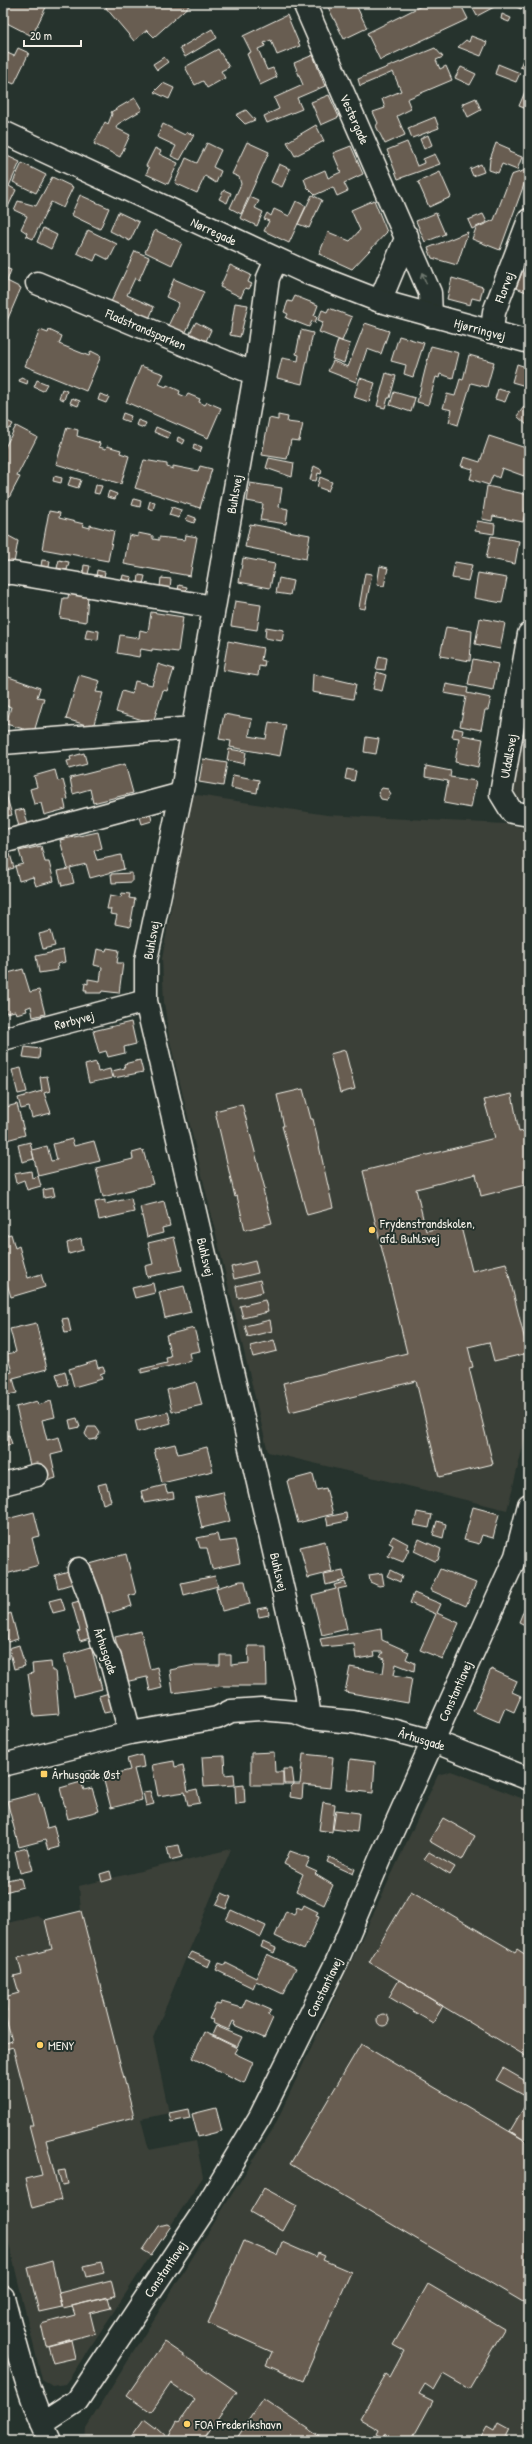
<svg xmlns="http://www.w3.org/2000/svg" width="532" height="2444" font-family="'Patrick Hand',sans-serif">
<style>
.built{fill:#3a4038}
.building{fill:#675d51;stroke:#f4f1e8}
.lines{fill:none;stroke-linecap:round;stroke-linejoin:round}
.minor-casing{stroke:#f4f1e8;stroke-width:25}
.major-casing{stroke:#f4f1e8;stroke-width:25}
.minor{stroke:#26332d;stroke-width:22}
.major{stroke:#26332d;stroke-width:22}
.oneway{stroke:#6e766e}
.poi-dot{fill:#ffd166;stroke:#26332d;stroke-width:1.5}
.labels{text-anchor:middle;stroke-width:4;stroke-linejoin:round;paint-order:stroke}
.street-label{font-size:13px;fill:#f4f1e8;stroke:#26332d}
.poi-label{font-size:13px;fill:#f4f1e8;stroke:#26332d;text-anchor:start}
</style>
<rect width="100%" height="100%" fill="#26332d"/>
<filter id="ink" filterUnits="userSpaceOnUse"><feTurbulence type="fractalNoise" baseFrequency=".025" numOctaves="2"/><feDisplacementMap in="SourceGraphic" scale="8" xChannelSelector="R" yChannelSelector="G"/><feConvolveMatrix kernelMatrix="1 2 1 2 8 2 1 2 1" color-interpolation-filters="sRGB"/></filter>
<g filter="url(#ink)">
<path class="built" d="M529 697V801L519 799 513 789Z
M191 794 327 815 506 824 529 828V1423L507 1510 268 1452 169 1037 164 1002 162 959Z
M451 1771 529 1801V2441H85L86 2428 274 2127 438 1775Z
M231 1849 153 2038 169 2113 141 2119 149 2150 196 2141 203 2177 69 2379 65 2384 53 2386 42 2379 40 2372 3 2219V1924L37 1916 45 1920 81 1911 79 1886Z"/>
<path class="building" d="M3 3H48L32 36 3 21Z
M107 3H192L154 37 147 30 134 41 106 8Z
M326 3H355L367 28 344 39Z
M427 3H460L468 19 380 60 367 33Z
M470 3H492L494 7 477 16Z
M514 3H524L521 9 513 5Z
M502 14 511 18 509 22 501 19Z
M287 15 300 46 277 55 271 40 264 43 265 46 258 49 267 70 273 68 277 77 260 85 247 54 251 52 243 36Z
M212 29 217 38 185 57 180 48Z
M471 36 487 42 481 56 458 47 466 40 469 42Z
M529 45V70L520 67Z
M18 48 29 53 14 84 3 79V51L14 56Z
M435 48 443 57 436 60 440 69 446 66 452 80 407 99 411 109 397 116 405 135 385 144 376 126 378 123 373 112 385 108 382 99 401 91 393 72 360 86 358 79Z
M218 49 229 67 221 71 225 78 207 88 203 81 195 85 185 67Z
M313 55 325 86 297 98 302 109 267 123 264 116 279 109 274 98 303 85 294 63Z
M164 57 168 62 157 70 153 64Z
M498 64 520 73 516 82 495 74Z
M461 67 476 74 470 85 455 78Z
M529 82V110L519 106Z
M163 83 174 88 169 99 154 92Z
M329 95 339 117 321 125 311 102Z
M135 98 142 110 118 124 116 128 130 135 120 157 94 144 105 122 108 124 112 114 111 112Z
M476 98 481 110 468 117 462 104Z
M246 110 255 120 245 124 236 115Z
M435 117 439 128 412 138 408 128Z
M163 124 185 135 187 132 194 135 180 160 171 156 176 146 157 137Z
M316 125 324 141 295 156 287 142Z
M428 135 432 145 424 149 420 139Z
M247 142 269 152 241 214 230 208 241 184 239 177 232 174Z
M407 142 417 166 424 163 423 159 435 154 440 164 398 179 387 150Z
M207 143 221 150 213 167 221 171 216 183 205 176 197 193 175 183 186 158 197 163Z
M496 143 510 149 509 152 522 157 517 170 502 164 498 173 489 170 490 159Z
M351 146 363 174 344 183 348 191 337 196 333 187 315 195 307 187 304 179 325 170 328 178 341 172 333 153Z
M155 148 161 151 159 154 178 163 168 184 146 174 149 168 146 166Z
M3 154 20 162 9 186 16 190 8 207 6 206 4 210Z
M22 163 46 175 36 193 13 182Z
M279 164 290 169 282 187 271 182Z
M481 164 484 172 473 176 470 169Z
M529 169V178L526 179 500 250 472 239 476 228 494 220 511 175Z
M440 172 451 197 429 207 418 182Z
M52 177 73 187 63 208 51 202 33 239 26 236 27 233 21 229 27 216 14 210 18 201 36 206Z
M224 190 231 193 227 203 219 199Z
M80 195 109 208 100 229 71 215Z
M312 195 322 200 309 228 298 224Z
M250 197 259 201 255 208 263 212 257 226 240 218Z
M374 200 387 232 352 269 319 254 328 232 350 241 360 230 351 210Z
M296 201 306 206 289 243 264 231 269 221 264 219 267 213 271 216 274 209 289 216Z
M118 212 139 222 130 241 110 231Z
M436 213 445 234 425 242 416 221Z
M483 214 487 222 472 229 468 220Z
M43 228 57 235 51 249 37 242Z
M88 230 117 244 109 260 97 254 94 261 77 253Z
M155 230 182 243 172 265 145 252Z
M468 232 457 265 432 258 428 248Z
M135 251 149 257 139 280 135 278 127 295 154 307 149 319 111 302Z
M526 262 529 263V293L516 288Z
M230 265 251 275 248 282 252 284 249 289 245 288 241 297 220 287Z
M3 267 11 270 7 281 21 288 3 330Z
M452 278 483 287 480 300 472 298 470 305 447 299Z
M174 279 204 292 185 334 168 326 179 303 166 297Z
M295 296 318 305 314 316 317 317 315 323 312 321 309 327 286 318 288 314 284 312 288 301 292 302Z
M235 303 248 305 240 337 230 335Z
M329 308 352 317 342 341 319 332 323 322 318 320 322 310 327 312Z
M196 322 211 330 206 341 190 333Z
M365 323 389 331 381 354 367 349 356 382 328 371 333 361 348 367Z
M40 330 48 333 49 330 62 336 59 344 89 356 91 351 101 356 86 391 25 366Z
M301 330 313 333 302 384 277 378 282 358 298 361 299 355 296 354Z
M399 336 424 343 413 377 404 374 406 365 391 361Z
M338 340 350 344 344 363 332 359Z
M431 346 459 353 453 378 440 374 439 378 436 377 428 405 417 402Z
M469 355 494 362 487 387 471 383 458 425 449 422 452 410 443 408 447 394 455 396 460 379 463 380Z
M517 364 529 368V387L512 382Z
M141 366 164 374 159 384 166 387 167 385 180 391 179 394 186 397 188 394 200 399 199 402 205 405 207 402 221 408 208 438 126 402Z
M386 373 396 376 390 398H388L385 408 377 406Z
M21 377 28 380 27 384 19 381Z
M360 378 375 383 369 402 354 397Z
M37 380 47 384 43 391 34 387Z
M62 389 67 391 64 400 59 398Z
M498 389 509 392 505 402 495 399Z
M394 392 415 398 411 412 390 405Z
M100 394 109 397 106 403 98 400Z
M72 398 80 401 78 406 70 403Z
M529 400V427L517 416Z
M123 413 131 416 129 422 121 419Z
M278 415 288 417 287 422 303 424 299 441 291 440 287 459 262 455 269 418 278 420Z
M5 420 13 424 10 429 3 425Z
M138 420 146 423 144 428 136 425Z
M16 426 37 437 17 476 20 477 3 509V451Z
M67 427 78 430 77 436 100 443 99 447 106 449 107 446 121 450 120 453 129 456 121 484 56 464Z
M156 427 170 433 168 438 154 432Z
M489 436 529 449V461L524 476 502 468 499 478 493 475 489 485 470 479 473 469 461 466 464 457 480 462Z
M178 437 185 440 183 444 177 441Z
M194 444 202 447 200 452 193 449Z
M269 458 294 463 292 477 266 468Z
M144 460 167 464V467L173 469V466L198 471 200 466 212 469 200 508 135 488Z
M314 466 322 470 321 474 318 473 316 481 310 480Z
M54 476 62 478 61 483 53 481Z
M71 477 81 480 78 488 68 485Z
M320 477 332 482 328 491 317 487Z
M250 483 282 488 279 507 288 509 286 524 260 520 263 504 247 501Z
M96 485 102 486 99 494 94 493Z
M487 486 529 495 523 522 493 516 492 521 482 519Z
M109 491 117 494 115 499 107 497Z
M134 499 141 501 140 507 132 505Z
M150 501 155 502 153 510 148 508Z
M172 507 181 510 179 518 169 515Z
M49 511 60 513 59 518 84 524 83 526 90 528V525L114 531 108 561 42 549Z
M188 515 196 518 194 523 186 520Z
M477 521 495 524 494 534 475 531Z
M250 524 310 535 306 559 245 547Z
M3 533 18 541 14 563 3 561Z
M138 533 153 536V539L159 540V537L185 540 186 535 197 537 190 576 124 564 129 535 138 537Z
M491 536 519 541 515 564 486 558Z
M243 558 275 564 270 588 239 582Z
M42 560 50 561 49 567 41 566Z
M59 560 69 562 67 570 57 568Z
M455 562 472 565 468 581 452 578Z
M84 565 90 566 88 574 83 573Z
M380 566 388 568 384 586 377 585Z
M97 570 105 572 104 577 96 576Z
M365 573 372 574 365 609 359 608Z
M478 573 507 578 502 603 474 598Z
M123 575 132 577 131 582 122 580Z
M139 575 145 576 143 584 138 583Z
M161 578 171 579 170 588 160 587Z
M279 578 293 581 290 595 276 593Z
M179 585 187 587 186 591 178 590Z
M69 592 88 595 86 622 60 618 63 598H68Z
M235 601 261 605 257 630 231 626Z
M151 612 183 617 178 652 152 649V651L141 649 139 657 117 653 120 635 139 638 140 630 148 632Z
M480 618 505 623 500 649 475 644Z
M266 627 284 630 282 641 265 638Z
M446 627 472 631 470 661 440 656Z
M87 629 99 631 98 640 85 638Z
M228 641 263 648 261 660 265 661 264 667 259 666 258 676 223 670Z
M379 656 387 658 385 670 376 669Z
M473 659 498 664 493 690 468 685Z
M158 664 174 669 167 691 163 690 153 723 116 712 122 691 132 694 135 681 152 685Z
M377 672 386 675 382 691 373 689Z
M313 674 356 684 353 699 312 692Z
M79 675 100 681 96 692 103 693 93 727 66 719Z
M6 676 40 688 37 697 44 698 34 732 6 724 11 707 3 705V687Z
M446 684 468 688 467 693 491 698 488 710H485L481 730 460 726 466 697 444 693Z
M224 714 252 719 249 736 266 739 269 722 286 725 280 756 230 747 231 741 219 739Z
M454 728 463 730 462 735 483 739 478 767 455 762 459 738 452 737Z
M366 737 379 739 376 754 364 752Z
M229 749 246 752 244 764 227 760Z
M84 753 87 764 69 769 67 761 71 760 70 757Z
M203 759 227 763 223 786 199 782Z
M125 764 133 793 93 803 90 789 73 794 70 778Z
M426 766 451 771 450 777 476 781 471 808 444 803 448 781 425 777Z
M347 769 356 771 354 781 345 779Z
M55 770 58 781 63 780 68 799 64 800 66 809 44 815 41 803 34 804 30 789 37 787 34 776Z
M233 775 259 780 257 793 231 788Z
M3 784 12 815 3 817Z
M382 788 388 789 391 794 387 800 381 799 378 793Z
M24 809 28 825 19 827 15 811Z
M150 812 152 821 142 824 139 814Z
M98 832 102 848 94 851 97 860 121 855 124 869 90 878 86 864 70 868 74 883 62 886 58 871 68 869 60 840Z
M41 846 45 862H49L54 881 36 886 33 877 19 881 15 866 23 864 19 851Z
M10 854 14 868 3 871V856Z
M132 873V882L112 883 111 874Z
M122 893 130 894 129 898 135 899 130 927 115 924 117 915 110 914 111 909H107L110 895 121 897Z
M51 931 55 946 43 949 39 934Z
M107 948 119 950 117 963H123L119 993 102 991 101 993H86L87 990H84L85 983 88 984V979L100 981 102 967 94 965 97 949 106 951Z
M63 950 65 962 57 964 58 970 39 973 36 956Z
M23 969 30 992 39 990 45 1014 33 1017 31 1006 26 1008 27 1011 16 1014 15 1011 6 1013 3 989 8 988 4 974Z
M131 1022 136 1044 124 1047 125 1053 108 1057 106 1051 99 1053 93 1031Z
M25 1047 40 1049 39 1059 23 1057Z
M345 1050 355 1089 340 1093 330 1054Z
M140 1060 143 1072 114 1078 112 1071 125 1068 124 1064Z
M96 1062 98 1072 110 1069 112 1078 89 1083 85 1065Z
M21 1068 27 1092 18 1094 12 1070Z
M47 1076 50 1091 44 1093 51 1113 32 1118 29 1107 21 1109 18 1098 42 1091 40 1077Z
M303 1089 311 1119H313L333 1208 307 1215 282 1126H284L277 1095Z
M512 1094 519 1132 529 1130V1184L481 1196 476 1174 416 1189 426 1231 460 1223 472 1271 506 1263 528 1353 494 1361 489 1342 468 1347 473 1367 469 1368 493 1464 439 1477 416 1381 290 1412 283 1383 407 1353 363 1171 495 1138 484 1100Z
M17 1104 25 1135 3 1141V1108Z
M242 1104 265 1189 263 1190 272 1223 245 1230 237 1196 235 1197 215 1111Z
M72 1139 74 1146 94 1141 100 1161 38 1176 32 1150 47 1146 51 1161 57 1160 53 1144Z
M30 1142 34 1159 22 1162 18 1145Z
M143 1150 153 1184 103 1197 96 1168 133 1159 132 1153Z
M31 1171 32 1178 38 1176 41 1186 27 1190 24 1180 16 1183 14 1174Z
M53 1188 55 1196 44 1198 43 1190Z
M131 1198 134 1212 99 1220 95 1202 105 1200V1204Z
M164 1201 170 1226 162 1228 163 1233 147 1237 140 1207Z
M11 1234 15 1248 19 1246 28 1278 41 1274 45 1287 11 1297 5 1277 3 1278V1236Z
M174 1237 182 1270 147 1277 145 1266 153 1264 148 1243Z
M81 1238 83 1250 69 1254 67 1243Z
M255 1261 258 1273 234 1279 231 1267Z
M260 1280 263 1292 238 1298 236 1286Z
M153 1283 155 1293 135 1298 132 1288Z
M184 1286 191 1312 165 1318 159 1292Z
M265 1300 268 1312 243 1318 240 1306Z
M68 1318 71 1332 65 1333 62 1319Z
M270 1320 272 1331 248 1337 245 1326Z
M36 1323 47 1369 13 1378 17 1393 4 1396 3 1374 12 1372 7 1354 16 1352 10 1329Z
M194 1328 200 1351 189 1353 191 1361 141 1373V1369L167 1363 166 1358 171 1357 166 1335Z
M274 1340 277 1351 253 1357 250 1346Z
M96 1361 98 1368 103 1367 105 1372 100 1374 102 1379 74 1387 69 1369Z
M65 1371 68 1384 60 1386 56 1374Z
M196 1382 202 1405 172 1412 167 1390Z
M37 1401 38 1405 51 1401 55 1417 42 1420 47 1440 59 1437 63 1452 51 1455 56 1478 40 1483 35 1464 30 1465 16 1407Z
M168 1412 171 1423 138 1432 135 1420Z
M77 1418 80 1427 71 1429 69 1420Z
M88 1427H96L100 1433 96 1439 89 1440 85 1434Z
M9 1435 12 1444 3 1446V1437Z
M175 1444 178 1454 207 1447 213 1471 162 1483 154 1449Z
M313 1474 317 1490 326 1488 333 1514 298 1523 287 1481Z
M106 1483 111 1501 103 1504 98 1485Z
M165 1485 167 1493 173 1492 174 1498 144 1503 141 1491Z
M223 1492 230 1521 202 1528 195 1498Z
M473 1507 499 1514 493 1538 482 1535 479 1544 464 1540Z
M34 1512 40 1536 32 1538 39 1565 6 1574 3 1564V1520Z
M417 1512 432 1515 429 1528 414 1525Z
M346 1513 347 1521 328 1525 326 1517Z
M437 1521 446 1524 443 1538 433 1535Z
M217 1534 219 1542 235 1540 240 1563 212 1569 207 1548H200L197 1538Z
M393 1536 408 1544 406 1548 409 1549 403 1562 388 1556 393 1545 389 1543Z
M419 1539 441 1549 438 1560 435 1561 414 1551Z
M325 1541 332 1572 308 1578 300 1547Z
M126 1554 136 1594 129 1596 132 1606 99 1616 86 1565Z
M440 1569 476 1583 466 1606 430 1590Z
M72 1570 75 1583 58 1588 55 1575Z
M390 1570 402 1576 400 1582 387 1576Z
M343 1571 345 1580 326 1585 324 1575Z
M382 1573 384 1585 379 1586 370 1582 369 1575Z
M215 1576 218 1586 184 1595 181 1583Z
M240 1581H245L250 1604 222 1611 216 1588Z
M345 1582 347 1587 338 1589 347 1629 322 1635 312 1595 336 1589 334 1585Z
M414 1593 441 1604 437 1613 459 1623 443 1659 420 1650 436 1614 410 1603Z
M529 1597V1627L519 1622Z
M61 1598 65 1610 53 1613 49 1601Z
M83 1600 93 1637 80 1641 77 1632 80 1631 72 1603Z
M268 1607 269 1615 259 1617 257 1609Z
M11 1613 18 1639 8 1642 3 1616Z
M381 1628 382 1640 409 1652 406 1659 415 1663 414 1671 396 1664 394 1675 412 1678 408 1703 345 1692 350 1667 383 1673 385 1659 380 1657 383 1652H374L375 1656 356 1659 354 1644 322 1647 320 1639Z
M141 1631 150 1669 157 1667 162 1688 150 1691 147 1677 125 1682 115 1637Z
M19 1645 25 1666 14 1669 9 1648Z
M248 1646H266L267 1686H223L173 1693 170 1670 195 1665H220V1655H231V1665L249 1663Z
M91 1647 102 1689 74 1696 64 1655Z
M51 1662 52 1671H55L59 1714 34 1716 28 1674 33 1673 32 1664Z
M491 1669 517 1681 512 1692 521 1696 514 1712 505 1708 499 1722 473 1711Z
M109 1693 114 1711 104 1713 99 1696Z
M274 1752 275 1772H283V1785H251V1753Z
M303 1754 333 1757 330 1788 303 1785 302 1799 290 1797 291 1787 294 1784H300Z
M142 1755 144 1767 134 1769 142 1800 111 1808 103 1777 130 1770 127 1759Z
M224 1756 225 1775 234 1774 235 1785 204 1787 202 1757Z
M350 1759 375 1762 373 1793 347 1790Z
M174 1761 175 1767 183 1765 188 1791 197 1789 200 1803 188 1805 185 1792 158 1796 152 1765Z
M283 1769H292L294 1784H284Z
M95 1770 97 1778 83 1782 81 1773Z
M81 1782 84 1790 92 1788 99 1811 68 1819 60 1788Z
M244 1785 245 1803 236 1804 235 1786Z
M150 1791 154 1804 146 1806 143 1792Z
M38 1793 47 1828 54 1826 59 1847 48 1850 45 1840 19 1847 7 1801Z
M323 1802 335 1804 332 1832 319 1830Z
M336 1810 359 1813 357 1832 333 1829Z
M443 1818 475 1836 462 1860 429 1841Z
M179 1845 182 1857 170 1860 167 1847Z
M27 1848 33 1870 20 1873 15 1851Z
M290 1851 310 1858 306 1867 317 1872 315 1874 333 1885 324 1905 296 1891 303 1874 284 1864Z
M429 1852 455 1867 450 1875 424 1859Z
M329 1857 355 1869 353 1874 327 1862Z
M110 1871 112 1879 102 1882 100 1874Z
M16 1878 21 1879 23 1887 5 1892 3 1881Z
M411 1891 515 1952 517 1949 529 1957V2058L369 1962Z
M222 1893 231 1897 226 1909 216 1905Z
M304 1905 318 1912 316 1916 319 1917 304 1950 275 1936 286 1911 294 1915 297 1907 302 1909Z
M231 1910 266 1926 261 1937 226 1920Z
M81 1911 134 2117 46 2140 61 2200 32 2208 25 2179 42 2175 29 2125H33L13 2047 3 2050V2044L12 2041 4 2012 7 2011 4 1997 19 1993 14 1976 22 1974 18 1958 52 1949 45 1920Z
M263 1942 276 1948 274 1953 261 1947Z
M192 1952 211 1960 208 1967 188 1958Z
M267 1954 296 1968 283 1994 256 1981 253 1988 216 1970 219 1963 225 1965 226 1963 256 1978Z
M399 1980 443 2006 433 2023 389 1997Z
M246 1999 271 2010 268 2015 273 2018 264 2038 234 2025 235 2022 233 2021 229 2030 212 2023 213 2020 209 2019 216 2004 220 2005 222 2002 242 2008Z
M377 2020a6 6 0 1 1 12 0a6 6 0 1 1-12 0Z
M216 2026 242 2037 237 2047 212 2035Z
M204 2032 237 2048 234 2053 253 2062 244 2083 192 2058Z
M361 2044 529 2143 528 2305 290 2164Z
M503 2068 529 2083 527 2097 496 2080Z
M529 2099V2135L526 2141 510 2131Z
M216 2108 222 2131 198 2137 192 2114Z
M188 2109 190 2118 171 2122 169 2113Z
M65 2170 68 2184 62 2185 58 2171Z
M264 2188 297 2206 283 2231 250 2212Z
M167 2224 171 2226 151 2255 143 2250 159 2226Z
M244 2241 277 2255 282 2242 316 2257 318 2253 325 2256 323 2260 351 2272 303 2381 266 2365 272 2352 208 2323Z
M52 2261 62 2307 39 2312 28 2268Z
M101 2262 104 2273 87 2277 84 2266Z
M111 2280 115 2296 63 2308 59 2293Z
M428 2284 504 2329 469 2389 443 2374 434 2390 425 2384 419 2394 433 2401 411 2441H386L389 2436 386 2434 384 2438 377 2434 379 2430 360 2419 386 2374 390 2377 404 2351 393 2345Z
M108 2297 111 2308 90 2313 95 2333 46 2346 41 2324 75 2315 72 2306Z
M71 2340 75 2358 53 2363 48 2346Z
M164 2342 237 2392 202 2441H128L143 2420 155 2429 156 2427 168 2438 177 2421 179 2422 195 2399 171 2383 151 2412 127 2395Z
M263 2399 326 2441H235Z
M498 2423 509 2429 505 2437 511 2441H479L487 2427 494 2431Z"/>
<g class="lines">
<defs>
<path id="minor" d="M304 3 430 293 431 316
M276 260 268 278 255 374 183 785 146 960V1001L305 1685 310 1718
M37 283 255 374
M380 301 407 236
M492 332 494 312 529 220
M3 573H13L214 607
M529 634 501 794 512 812 529 815
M3 743 193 728
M3 842 181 794
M3 1039 146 1001
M3 1484 37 1475
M79 1569 89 1595 103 1645 110 1658 130 1733
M3 1765 130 1733 217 1718 231 1711 261 1709 295 1712 310 1718 353 1722 396 1731 433 1741 529 1779
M3 2297C16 2345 28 2396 50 2441
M42 2424 77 2401 203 2212 260 2117 337 1961 380 1859 516 1556 529 1505"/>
<path id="major" d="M3 132 305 272 380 301 529 342"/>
</defs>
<use href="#minor" class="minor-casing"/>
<use href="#major" class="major-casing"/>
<use href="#minor" class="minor"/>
<use href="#major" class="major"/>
</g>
<defs><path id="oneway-shaft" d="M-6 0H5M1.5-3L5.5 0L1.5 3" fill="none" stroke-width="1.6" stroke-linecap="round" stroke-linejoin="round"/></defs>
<use class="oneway" href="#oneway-shaft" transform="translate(424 278) rotate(-112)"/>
</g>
<g class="poi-dot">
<circle cx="372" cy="1230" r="4"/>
<rect x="40" y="1770" width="8" height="8" rx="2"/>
<circle cx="40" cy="2045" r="4"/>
<circle cx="187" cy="2424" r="4"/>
</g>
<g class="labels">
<g class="street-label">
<text transform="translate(355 119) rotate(66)" y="5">Vestergade</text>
<text transform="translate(214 231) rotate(25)" y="5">Nørregade</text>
<text transform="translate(504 287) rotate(-69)" y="5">Florvej</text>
<text transform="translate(146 329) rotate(23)" y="5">Fladstrandsparken</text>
<text transform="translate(480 329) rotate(15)" y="5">Hjørringvej</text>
<text transform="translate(234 494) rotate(-80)" y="5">Buhlsvej</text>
<text transform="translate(508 756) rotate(-80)" y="5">Uldallsvej</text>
<text transform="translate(151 940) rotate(-79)" y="5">Buhlsvej</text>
<text transform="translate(74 1020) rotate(-15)" y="5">Rørbyvej</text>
<text transform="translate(206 1257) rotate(77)" y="5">Buhlsvej</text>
<text transform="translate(279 1572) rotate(77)" y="5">Buhlsvej</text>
<text transform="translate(106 1651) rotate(71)" y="5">Århusgade</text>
<text transform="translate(455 1691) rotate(-66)" y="5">Constantiavej</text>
<text transform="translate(422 1739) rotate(17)" y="5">Århusgade</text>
<text transform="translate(324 1987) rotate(-64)" y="5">Constantiavej</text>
<text transform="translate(165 2269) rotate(-56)" y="5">Constantiavej</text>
</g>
<g class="poi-label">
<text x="380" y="1228">Frydenstrandskolen,<tspan x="380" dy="15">afd. Buhlsvej</tspan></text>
<text x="52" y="1779">Århusgade Øst</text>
<text x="48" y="2050">MENY</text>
<text x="195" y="2429">FOA Frederikshavn</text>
</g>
</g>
<rect width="532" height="2444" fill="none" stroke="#26332d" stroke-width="16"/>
<rect x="8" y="8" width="516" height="2428" fill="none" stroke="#f4f1e8" stroke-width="1.5" filter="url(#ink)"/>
<path d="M24 40v6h57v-6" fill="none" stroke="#f4f1e8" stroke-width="2"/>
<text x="30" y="40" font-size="12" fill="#f4f1e8" stroke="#26332d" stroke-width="3" paint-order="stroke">20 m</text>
</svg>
